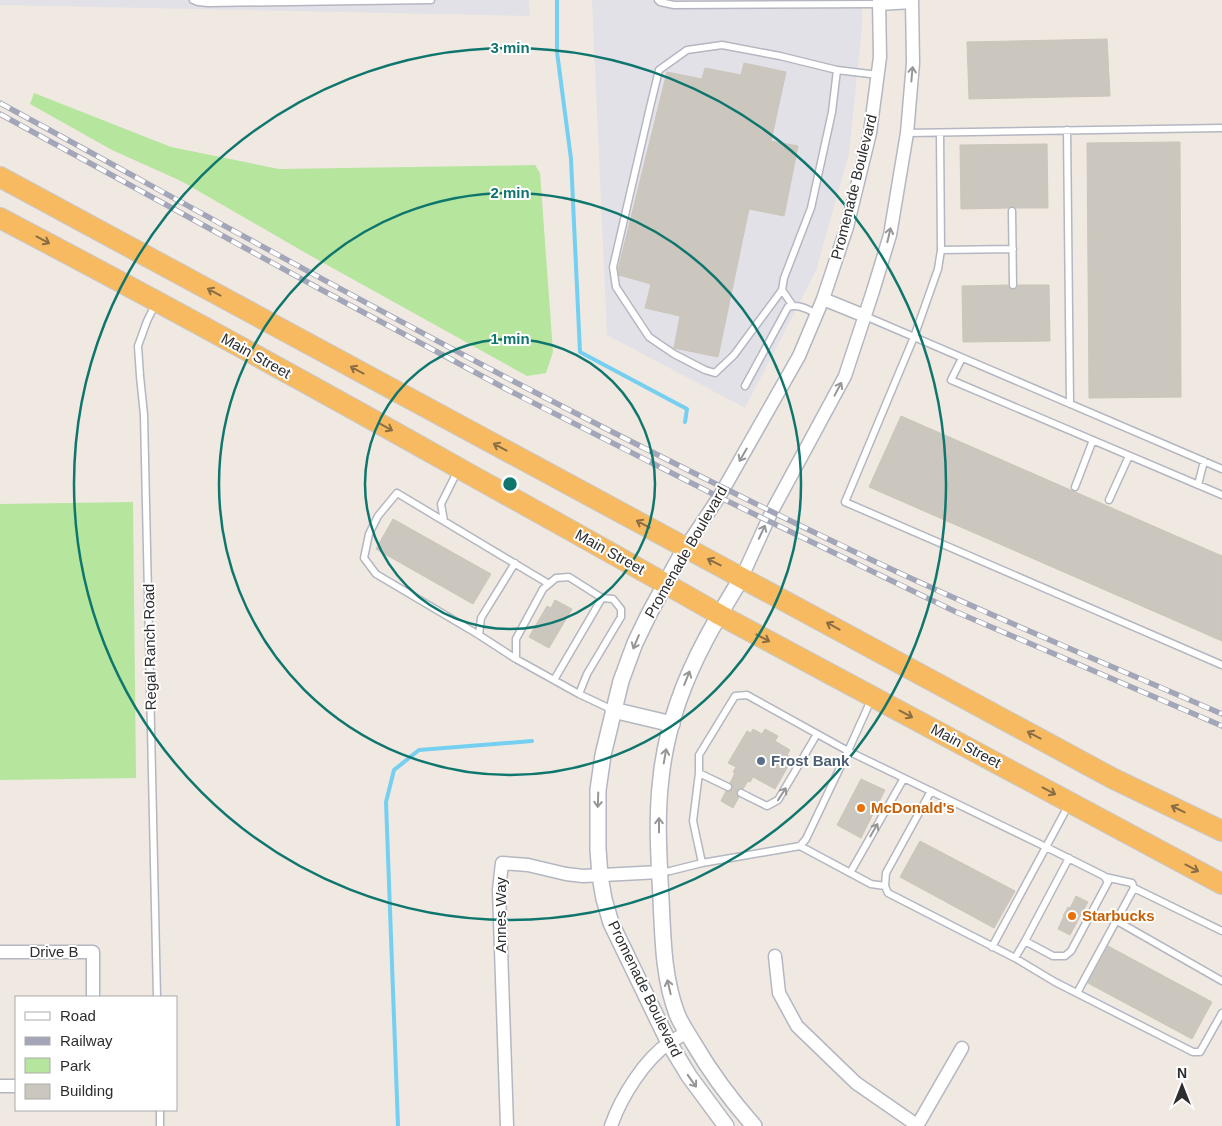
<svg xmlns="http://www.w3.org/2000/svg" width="1222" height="1126" font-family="Helvetica,sans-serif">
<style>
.industrial{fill:#e3e1e8}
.green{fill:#b6e59e}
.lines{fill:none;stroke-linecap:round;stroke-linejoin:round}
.stream{stroke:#75cff0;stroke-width:4}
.building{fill:#cbc7bf;stroke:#cbc5ba}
.service-casing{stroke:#b4b7c1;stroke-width:9}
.minor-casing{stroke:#b4b7c1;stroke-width:15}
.tertiary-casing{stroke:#b4b7c1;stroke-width:18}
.trunk-casing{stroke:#c9c9c9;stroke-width:22}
.service{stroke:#fff;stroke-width:6}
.minor{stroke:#fff;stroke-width:12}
.tertiary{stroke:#fff;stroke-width:15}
.trunk{stroke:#f8ba60;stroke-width:20}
.rail-casing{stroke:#a3a6b8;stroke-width:5.5}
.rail{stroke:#fff;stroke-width:4;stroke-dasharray:11;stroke-linecap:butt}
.oneway{stroke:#969696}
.oneway2{stroke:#896d44}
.ring{fill:none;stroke:#0f766e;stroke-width:2.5}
.service-dot{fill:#5c6f8a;stroke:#fff;stroke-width:2}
.food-dot{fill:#e8710a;stroke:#fff;stroke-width:2}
.labels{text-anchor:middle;stroke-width:4;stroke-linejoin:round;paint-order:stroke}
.street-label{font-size:15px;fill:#2e2e2e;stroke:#fff}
.service-label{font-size:15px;font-weight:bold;fill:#4e5e75;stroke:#fff;text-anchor:start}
.food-label{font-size:15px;font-weight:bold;fill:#c56008;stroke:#fff;text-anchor:start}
.centre{fill:#0f766e;stroke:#fff;stroke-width:2.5}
.ring-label{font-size:15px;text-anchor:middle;font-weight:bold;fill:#0f766e;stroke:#fff;stroke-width:4;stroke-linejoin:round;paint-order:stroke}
</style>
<rect width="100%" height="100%" fill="#efe9e1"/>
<path class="industrial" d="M0 0H529L530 16 0 5Z
M592 0H862V28L849 153 816 271 745 408 607 335Z"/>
<path class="green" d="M34 93 171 147 279 169 535 165 540 173 553 352 546 373 527 376 311 256 181 181 112 150 30 104Z
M133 502 136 778 0 780V504Z"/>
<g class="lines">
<path class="stream" d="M557 0V52L571 159 580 352 687 409 685 422
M398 1126 386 802 394 770 419 750 532 741"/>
</g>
<path class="building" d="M1107 39 1110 96 969 99 967 42Z
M744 63 786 72 771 141 798 146 784 216 749 209 718 357 674 348 680 316 645 308 651 284 619 275 618 270 667 72 702 79 705 68 741 75Z
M1180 142 1181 397 1089 398 1087 143Z
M1047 144 1048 208H1016L1012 206 1008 208 961 209 960 145Z
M1008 285 1010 289 1014 290 1017 288 1018 285H1049L1050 341 963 342 962 286Z
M901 416 1222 556V641L869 487Z
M393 519 491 574 473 604 376 549Z
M555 600 572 609 549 648 529 637 547 606 551 608Z
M753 729 762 734 765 729 778 736 775 741 790 750 787 755 793 758 775 789 753 777 750 782 748 781 743 789 740 788 737 790 736 794 739 797 733 808 721 801 726 791H730L733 789 732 785 730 783 735 773 733 772 736 767 728 763 747 731 751 733Z
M861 779 885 790 861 838 837 825Z
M920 841 1015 891 994 928 900 877Z
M1076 896 1088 902 1070 935 1058 929 1064 916H1063L1068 907 1070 908Z
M1108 946 1212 1002 1192 1039 1088 983Z"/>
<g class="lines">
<defs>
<path id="service" d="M193 0 198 2 208 3 431 0
M658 0 660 2 674 5 879 4
M1067 130 1070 404
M907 133 1222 128
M940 133 941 250 938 269 914 337 845 502 1222 665
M1012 211 1013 285
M941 250 1013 249
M782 290 734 355 715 373 705 370 674 354 649 337 616 287 613 267 651 103 659 70 687 50 722 45 780 56 837 70 878 75
M155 305 147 321 138 346 140 376 144 415 157 997
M793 306 782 290 784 278 811 208 832 112 837 70
M865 316 1222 469
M962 358 951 380 1222 495
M745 386 788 307C799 304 807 309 817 314
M1198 485 1204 461
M1075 487 1093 440
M1109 500 1129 456
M444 521 441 504 457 472
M549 584 397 493 378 516 369 534 364 558 376 574 479 635 516 659 579 694 613 710
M479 635 481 618 515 563
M516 659V639L543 589 556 578 569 577 602 598 613 599 621 609V617L587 674 579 694
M554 680 602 598
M699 773 728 787
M931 791 886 873 885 886 888 893 1015 958 1025 941 1053 956H1065L1071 951 1108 882 1104 876 1046 847 992 947
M741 793 767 806 778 800 817 734
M800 846 806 839 848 751 1046 847 1068 806
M702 863 800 846 871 884 885 886
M660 872 670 871 702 863 693 821 699 773V755L735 696 747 695 848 751 871 700
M850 873 904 778
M1134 888 1222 931
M1117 921 1222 981
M1025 941 1069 858
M1015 958 1055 982 1193 1052H1200L1222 1013
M1077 993 1134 888 1132 883 1105 877
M160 1110V1126"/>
<path id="minor" d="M879 4 912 2
M823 299 865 316
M685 548 719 497 799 356 823 299 847 227 870 133 880 57 879 0
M742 577 772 511 845 376 873 291 890 235 907 133 913 63 912 0
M0 952H93V997
M775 956 779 993 797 1026 856 1083 918 1126
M0 1086H16
M507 1126 499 890 502 863 528 865 566 874 583 876 660 872
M611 1126C621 1097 644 1060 670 1042 675 1039 681 1036 687 1032
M917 1126 962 1048"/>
<path id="tertiary" d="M685 548 650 612 635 643 621 681 603 755 598 790V849L600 876 604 899 611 923 669 1043 689 1076 726 1126
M742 577C730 597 717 618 706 639 683 682 666 729 661 778 656 818 659 859 661 899 663 938 663 977 677 1014 681 1024 688 1034 694 1044 711 1073 731 1100 754 1126
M613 710 672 724"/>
<path id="trunk" d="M0 177 1112 778 1222 831
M0 218C158 301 315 387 471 475 554 521 637 567 720 615L1222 884"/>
</defs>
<use href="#service" class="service-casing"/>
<use href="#minor" class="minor-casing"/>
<use href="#tertiary" class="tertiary-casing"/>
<use href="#trunk" class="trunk-casing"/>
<use href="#service" class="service"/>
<use href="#minor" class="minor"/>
<use href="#tertiary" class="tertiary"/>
<use href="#trunk" class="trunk"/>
<defs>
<path id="rail" d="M0 103C171 196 341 291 513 381 633 443 754 504 876 562 990 616 1107 664 1222 714
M0 114 320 289 508 390 719 497 954 611 1222 726"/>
</defs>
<use href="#rail" class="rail-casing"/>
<use href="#rail" class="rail"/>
</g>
<defs><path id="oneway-shaft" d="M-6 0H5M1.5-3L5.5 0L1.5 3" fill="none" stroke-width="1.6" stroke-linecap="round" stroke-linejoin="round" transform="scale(1.25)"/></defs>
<g class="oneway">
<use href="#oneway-shaft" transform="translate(912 74) rotate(-85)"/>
<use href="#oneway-shaft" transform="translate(889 235) rotate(-77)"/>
<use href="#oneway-shaft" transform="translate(838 389) rotate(-62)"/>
<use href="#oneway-shaft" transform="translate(743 455) rotate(120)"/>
<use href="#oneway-shaft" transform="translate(762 532) rotate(-65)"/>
<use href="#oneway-shaft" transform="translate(636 642) rotate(113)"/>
<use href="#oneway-shaft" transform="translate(687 678) rotate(-68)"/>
<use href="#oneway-shaft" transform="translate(665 756) rotate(-80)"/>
<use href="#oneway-shaft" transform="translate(782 794) rotate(-57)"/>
<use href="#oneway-shaft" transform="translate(598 800) rotate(92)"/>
<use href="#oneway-shaft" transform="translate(659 825) rotate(-90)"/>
<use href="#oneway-shaft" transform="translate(874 830) rotate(-60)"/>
<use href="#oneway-shaft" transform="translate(669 987) rotate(-103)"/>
<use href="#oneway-shaft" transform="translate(692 1081) rotate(55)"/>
</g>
<g class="oneway2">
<use href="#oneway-shaft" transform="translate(43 240) rotate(28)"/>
<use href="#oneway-shaft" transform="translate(214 292) rotate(-152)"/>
<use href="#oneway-shaft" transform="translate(357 370) rotate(-152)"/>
<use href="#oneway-shaft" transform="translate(386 427) rotate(29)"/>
<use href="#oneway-shaft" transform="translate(500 447) rotate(-152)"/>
<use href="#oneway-shaft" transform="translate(643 524) rotate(-152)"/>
<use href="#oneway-shaft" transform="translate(714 562) rotate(-153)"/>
<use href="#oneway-shaft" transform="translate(833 626) rotate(-151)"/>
<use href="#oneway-shaft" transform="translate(763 638) rotate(28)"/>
<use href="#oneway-shaft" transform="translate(906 714) rotate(28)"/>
<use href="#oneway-shaft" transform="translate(1034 735) rotate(-152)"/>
<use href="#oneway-shaft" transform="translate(1049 791) rotate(28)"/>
<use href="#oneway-shaft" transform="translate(1178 809) rotate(-154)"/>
<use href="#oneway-shaft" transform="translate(1192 868) rotate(28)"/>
</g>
<g class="ring">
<circle cx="510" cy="484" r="145"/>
<circle cx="510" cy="484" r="291"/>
<circle cx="510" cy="484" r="436"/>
</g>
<circle class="service-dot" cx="761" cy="761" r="5"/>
<g class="food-dot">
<circle cx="861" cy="808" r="5"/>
<circle cx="1072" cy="916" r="5"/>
</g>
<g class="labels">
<g class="street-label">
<text transform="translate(854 187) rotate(-76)" y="5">Promenade Boulevard</text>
<text transform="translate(256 356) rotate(29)" y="5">Main Street</text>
<text transform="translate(610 552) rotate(29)" y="5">Main Street</text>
<text transform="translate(686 552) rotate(-60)" y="5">Promenade Boulevard</text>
<text transform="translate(150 647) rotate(-91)" y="5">Regal Ranch Road</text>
<text transform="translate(966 746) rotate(28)" y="5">Main Street</text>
<text transform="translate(501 915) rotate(-90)" y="5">Annes Way</text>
<text x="54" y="957">Drive B</text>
<text transform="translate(645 989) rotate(64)" y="5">Promenade Boulevard</text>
</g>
<g class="service-label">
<text x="771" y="766">Frost Bank</text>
</g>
<g class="food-label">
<text x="871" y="813">McDonald's</text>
<text x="1082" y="921">Starbucks</text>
</g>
</g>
<circle cx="510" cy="484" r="8" class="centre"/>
<g class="ring-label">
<text x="510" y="53">3 min</text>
<text x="510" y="198">2 min</text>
<text x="510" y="344">1 min</text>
</g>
<rect x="15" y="996" width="162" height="115" fill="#ffffff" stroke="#ababab"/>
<rect x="25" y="1012" width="25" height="8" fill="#ffffff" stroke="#ababab"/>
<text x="60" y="1021" font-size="15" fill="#2e2e2e">Road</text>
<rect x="25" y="1037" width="25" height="8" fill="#a3a6b8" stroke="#ababab"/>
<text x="60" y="1046" font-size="15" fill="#2e2e2e">Railway</text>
<rect x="25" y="1058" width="25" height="15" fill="#b6e59e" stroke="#ababab"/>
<text x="60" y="1071" font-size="15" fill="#2e2e2e">Park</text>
<rect x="25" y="1084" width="25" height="15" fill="#cbc7bf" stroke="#ababab"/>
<text x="60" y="1096" font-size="15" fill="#2e2e2e">Building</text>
<g transform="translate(1182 1086)" stroke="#ffffff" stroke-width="4" paint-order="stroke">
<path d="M0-4L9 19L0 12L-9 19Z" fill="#2e2e2e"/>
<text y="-8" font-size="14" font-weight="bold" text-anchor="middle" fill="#2e2e2e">N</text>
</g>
</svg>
